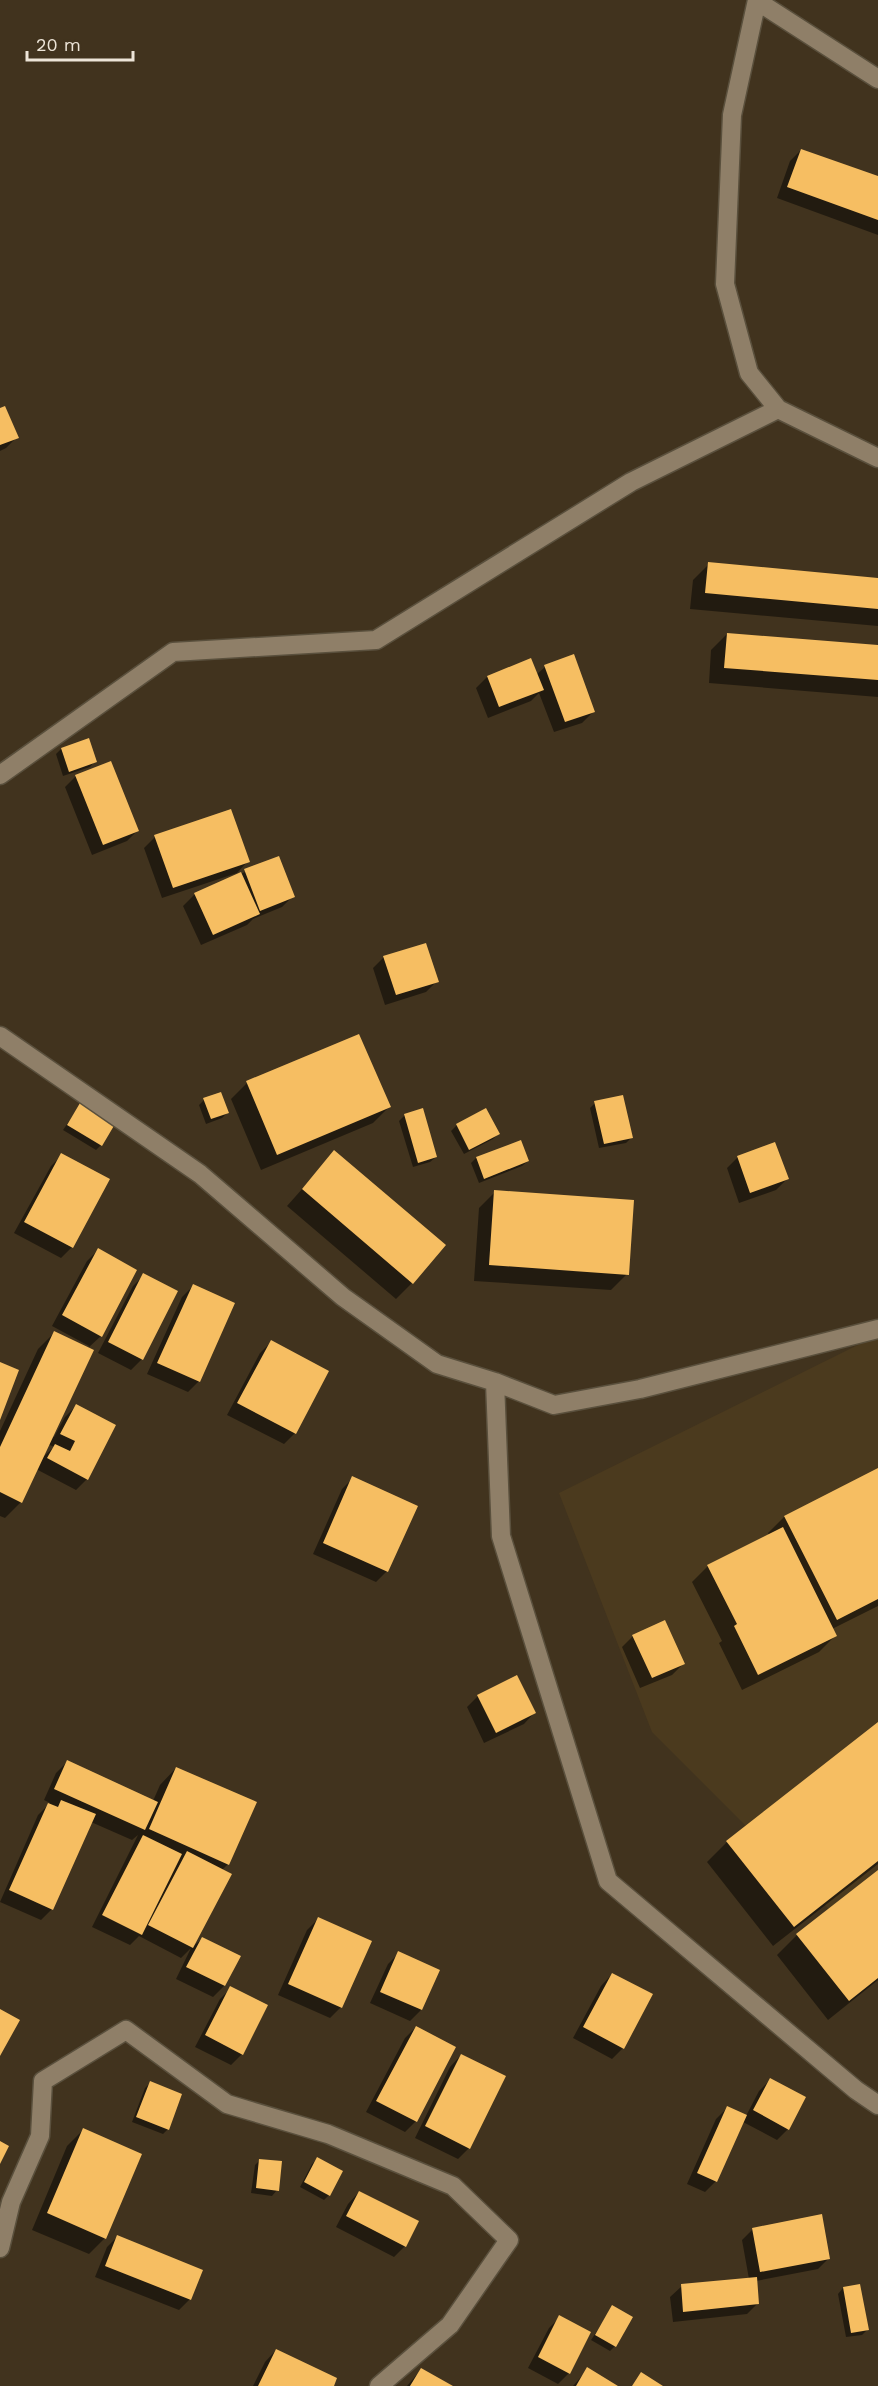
<svg xmlns="http://www.w3.org/2000/svg" width="878" height="2386" font-family="'Work Sans',sans-serif">
<style>
.built{fill:#4b3a1e}
.shadow{fill:#0007;fill-rule:evenodd}
.building{fill:#f6be62}
.lines{fill:none;stroke-linecap:round;stroke-linejoin:round}
.street-casing{stroke:#5a503d;stroke-width:21}
.street{stroke:#8f7f68;stroke-width:18}
</style>
<rect width="100%" height="100%" fill="#41331e"/>
<path class="built" d="M878 1335V1958L652 1732 559 1493Z"/>
<path class="shadow" d="M801 150 878 178V235L777 198 790 161Z
M0 410 17 437 6 448 0 451Z
M709 564 878 579V626L690 609 693 580Z
M727 634 878 646V697L709 683 711 650Z
M574 656 593 712 582 723 554 732 539 693 531 701 488 718 476 688 487 677 530 660 536 675 545 667Z
M61 749 95 761 90 767 63 776 56 754Z
M76 776 138 830 127 841 92 855 65 787Z
M155 837 248 861 237 873 162 898 144 848Z
M245 872 293 896 282 907 253 919 247 925 201 945 183 906 194 895Z
M384 957 437 981 426 992 385 1005 373 968Z
M358 1036 389 1107 373 1123 261 1170 231 1099 247 1083Z
M204 1100 227 1113 222 1118 206 1124 199 1105Z
M595 1103 631 1138 626 1143 599 1148 590 1108Z
M80 1105 101 1145 96 1150 63 1130Z
M485 1110 498 1134 493 1139 464 1154 451 1131 457 1125Z
M405 1115 436 1157 430 1162 413 1167 399 1121Z
M335 1152 412 1283 396 1299 287 1206Z
M62 1155 72 1247 61 1258 14 1233 51 1166Z
M738 1157 787 1179 776 1190 739 1203 727 1168Z
M476 1158 528 1161 522 1166 479 1183 471 1163Z
M495 1192 627 1274 611 1290 474 1281 479 1208Z
M98 1250 101 1336 88 1348 89 1346 52 1326 87 1261Z
M144 1275 142 1359 131 1370 98 1353 133 1286Z
M193 1286 199 1381 188 1392 147 1374 182 1297Z
M54 1333 52 1436 54 1437 65 1417 76 1406 87 1479 76 1490 36 1469 21 1502 5 1518 0 1516V1431L38 1349ZM48 1444 54 1447 41 1459Z
M271 1342 327 1372 295 1433 284 1444 227 1415 260 1353Z
M877 1470 878 1606 832 1629 835 1636 819 1652 742 1690 719 1643 722 1641 692 1582 708 1566 769 1535 768 1533 784 1517Z
M353 1478 387 1571 376 1582 313 1554 342 1489Z
M633 1636 683 1664 672 1675 640 1688 622 1647Z
M478 1696 535 1712 524 1724 484 1743 467 1707Z
M878 1724V1864L773 1946 707 1862 727 1842Z
M67 1762 153 1801 160 1785 176 1768 228 1864 221 1871 230 1875 191 1948 202 1939 239 1957 224 1986 213 1997 176 1979 191 1948 181 1958 139 1936 130 1945 92 1927 138 1835 132 1840 91 1822 52 1909 41 1920 0 1902 38 1815 50 1803 44 1800 56 1773Z
M878 1872V1980L828 2020 777 1955 797 1935Z
M318 1919 341 2007 330 2018 278 1995 307 1930Z
M399 1953 421 2010 410 2021 370 2003 388 1964Z
M612 1974 623 2048 612 2059 573 2038 601 1986Z
M231 1988 242 2054 231 2065 195 2047 220 1999Z
M416 2027V2121L405 2132 366 2112 405 2038Z
M461 2055 469 2148 458 2159 415 2138 450 2067Z
M770 2080 788 2129 777 2140 743 2122 716 2181 705 2192 687 2184 716 2119 727 2108 746 2116 759 2091Z
M150 2083 168 2129 163 2134 132 2122 145 2088Z
M83 2130 105 2238 89 2254 32 2230 67 2146Z
M317 2159 329 2195 324 2200 300 2187 312 2164Z
M260 2160 277 2190 272 2196 251 2193 255 2165Z
M359 2192 405 2246 394 2257 336 2227 348 2204Z
M753 2229 829 2258 818 2269 756 2281 758 2303 747 2314 673 2322 670 2297 682 2286 749 2279 742 2240Z
M118 2236 190 2299 179 2310 95 2277 107 2247Z
M843 2288 867 2330 862 2335 846 2337 838 2294Z
M613 2307 615 2346 610 2351 591 2340Z
M560 2317 569 2373 558 2384 528 2368 549 2328Z
M276 2350 332 2386H253L265 2362Z
M588 2369 615 2386H573Z
M421 2370 450 2386H407Z"/>
<path class="building" d="M801 149 878 176V220L787 187Z
M5 406 19 438 0 445V408Z
M708 562 878 578V609L705 593Z
M727 633 878 645V680L724 668Z
M574 654 595 712 565 722 544 665Z
M531 658 544 690 499 707 487 676Z
M89 738 97 762 69 772 61 748Z
M111 761 139 831 103 845 75 775Z
M231 809 250 862 173 888 154 835Z
M279 856 295 897 260 911 244 869Z
M241 872 260 914 213 935 194 893Z
M426 943 439 982 396 995 383 956Z
M359 1034 391 1107 277 1155 246 1081Z
M221 1092 229 1113 211 1119 203 1098Z
M623 1095 633 1138 604 1144 594 1101Z
M80 1103 115 1124 102 1146 67 1125Z
M423 1108 437 1157 418 1163 404 1114Z
M486 1108 500 1134 469 1150 456 1124Z
M521 1140 529 1161 484 1179 476 1157Z
M775 1142 789 1179 750 1193 737 1156Z
M334 1150 446 1245 413 1284 302 1189Z
M61 1153 110 1179 73 1248 24 1222Z
M494 1190 634 1200 629 1275 489 1265Z
M98 1248 137 1270 102 1337 62 1315Z
M143 1273 178 1291 143 1360 108 1342Z
M193 1284 235 1303 200 1382 157 1363Z
M54 1331 94 1350 22 1503 0 1492V1447Z
M271 1340 329 1371 296 1434 237 1403Z
M0 1362 19 1370 0 1420Z
M76 1404 116 1425 88 1480 47 1458 55 1444 70 1451 75 1441 60 1434Z
M878 1468V1599L837 1620 784 1516Z
M352 1476 418 1506 388 1572 323 1543Z
M783 1527 837 1636 758 1675 734 1626 737 1624 707 1565Z
M665 1620 685 1664 652 1678 632 1635Z
M517 1675 536 1713 496 1733 477 1695Z
M878 1722V1861L794 1927 726 1841Z
M67 1760 158 1802 145 1830 54 1789Z
M176 1767 257 1802 229 1865 149 1829Z
M61 1800 96 1814 53 1910 9 1890 48 1803 58 1807Z
M143 1835 182 1854 142 1935 102 1915Z
M187 1851 232 1874 193 1948 148 1925Z
M878 1870V1978L849 2001 796 1934Z
M318 1917 372 1941 342 2008 288 1984Z
M202 1937 241 1956 225 1986 186 1967Z
M398 1951 440 1970 422 2010 380 1992Z
M612 1973 653 1994 624 2049 583 2027Z
M230 1986 268 2005 243 2055 205 2035Z
M0 2009 20 2020 0 2056Z
M416 2026 456 2047 417 2122 376 2101Z
M461 2054 506 2076 470 2149 425 2126Z
M770 2078 806 2097 789 2130 753 2110Z
M150 2081 182 2094 169 2130 136 2117Z
M727 2106 747 2115 717 2182 697 2173Z
M83 2128 142 2154 106 2239 47 2213Z
M0 2141 9 2146 0 2164Z
M317 2157 343 2171 330 2196 304 2182Z
M259 2159 282 2161 279 2191 256 2188Z
M359 2191 419 2221 406 2247 346 2216Z
M822 2214 830 2259 760 2272 752 2228Z
M117 2235 203 2270 191 2300 105 2266Z
M757 2277 759 2304 683 2312 681 2284Z
M860 2284 869 2330 851 2333 843 2287Z
M612 2305 633 2317 616 2347 595 2335Z
M559 2315 591 2332 570 2374 538 2357Z
M276 2349 337 2378 334 2386H258Z
M587 2367 618 2386H576Z
M421 2368 453 2386H410Z
M641 2372 663 2386H632Z"/>
<g class="lines">
<defs>
<path id="street" d="M757 0 732 115 725 284 749 373 778 409 878 458
M757 1 878 79
M0 775 173 652 376 640 631 482 778 409
M0 1036 200 1174 343 1297 437 1364 495 1382 554 1405 640 1389 878 1329
M495 1382 501 1536 608 1881 856 2090 878 2105
M0 2248 11 2202 40 2136 43 2081 126 2030 227 2104 328 2134 453 2186 509 2240 450 2325 379 2386"/>
</defs>
<use href="#street" class="street-casing"/>
<use href="#street" class="street"/>
</g>
<path d="M27 51v9h106v-9" fill="none" stroke="#ede5d8" stroke-width="3"/>
<text x="36" y="51" font-size="18" fill="#ede5d8" stroke="#41331e" stroke-width="4.5" paint-order="stroke">20 m</text>
</svg>
